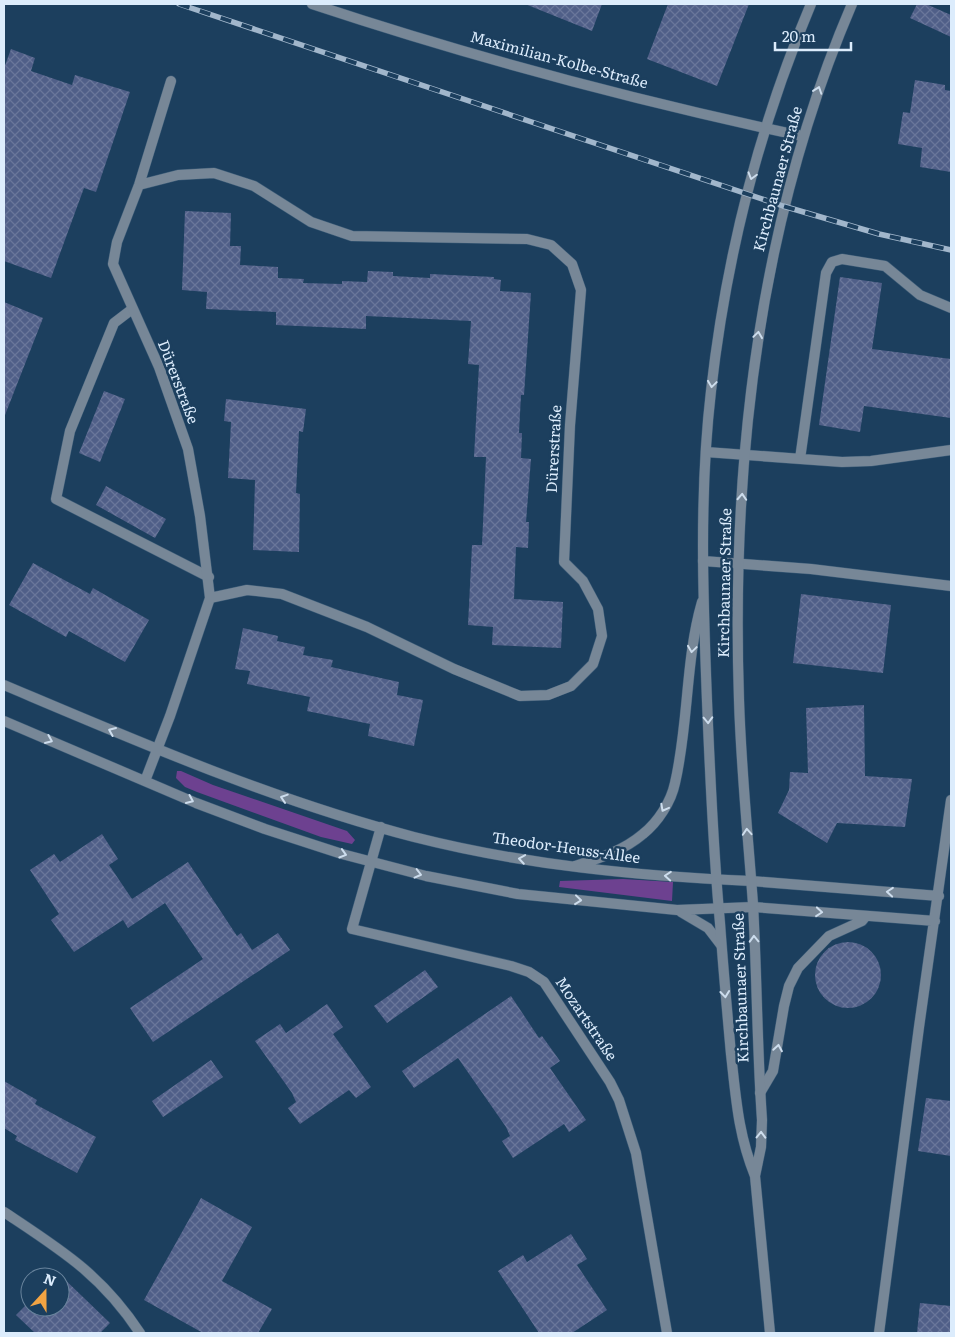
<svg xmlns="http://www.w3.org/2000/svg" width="955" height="1337" font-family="Literata,serif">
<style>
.green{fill:#6d4190}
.building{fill:url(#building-cross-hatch)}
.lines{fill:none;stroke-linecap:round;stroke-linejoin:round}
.service-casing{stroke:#3b5b77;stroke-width:11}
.minor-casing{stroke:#3b5b77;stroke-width:11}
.tertiary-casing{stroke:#3b5b77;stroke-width:11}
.service{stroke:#778797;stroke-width:10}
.minor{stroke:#778797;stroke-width:10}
.tertiary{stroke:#778797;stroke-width:10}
.rail-casing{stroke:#a1b6cb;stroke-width:5.5}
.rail{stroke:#1c3f5e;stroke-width:4;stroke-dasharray:11;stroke-linecap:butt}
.oneway{stroke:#cddded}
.labels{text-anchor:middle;stroke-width:5;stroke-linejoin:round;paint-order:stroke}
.street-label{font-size:15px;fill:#dcecfc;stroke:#1c3f5e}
</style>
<defs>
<pattern id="building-cross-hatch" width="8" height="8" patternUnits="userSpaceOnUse" patternTransform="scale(1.25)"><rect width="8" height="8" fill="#505f88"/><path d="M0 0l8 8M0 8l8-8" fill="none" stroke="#69769a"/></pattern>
</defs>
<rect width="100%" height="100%" fill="#1c3f5e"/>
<path class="green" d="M177 771H181L213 785 347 831 355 840 352 844 321 837 197 792 185 787 176 778Z
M623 879 673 882 672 901 559 887 560 881Z"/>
<path class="building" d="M525 4H602L592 31Z
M668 4H749L717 86 647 59Z
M917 4H926L951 15V37L910 18Z
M11 49 35 58 31 71 72 85 75 75 130 92 96 192 84 188 51 278 4 261V68Z
M915 80 945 85V90L951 91V172L920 167 922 148 898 144 903 112 910 113Z
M185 211 231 213 230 246H241L240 265 278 267V278L304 279 303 283 342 284V281L367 282 368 271 393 272V276L430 278V274L494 277V279L501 280 500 291 531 293 524 395H521L519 433H522L521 458 531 459 526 522H529L528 548 516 547 514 599 563 602 561 648 492 645 493 627 468 625 472 545H482L486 457H474L479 365 468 364 471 321 366 316V329L276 325V312L206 309 207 292 182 290Z
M840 277 882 283 872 349 951 359V418L864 406 860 432 819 425Z
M4 302 43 318 5 415H4Z
M104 391 125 399 100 462 79 453Z
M226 399 306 409 303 432 299 431 296 493 300 494 299 552 253 550 255 480 228 478 231 422 224 421Z
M106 486 166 519 155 538 96 505Z
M33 563 90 594 93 588 149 620 125 662 69 631 66 637 9 605Z
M801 594 891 605 883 673 793 663Z
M243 628 278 636 277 641 305 647 303 655 333 660 331 667 399 682 397 695 423 700 414 746 368 736 370 724 307 711 310 697 247 684 250 671 235 669Z
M864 705 865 776 912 779 905 827 837 823 827 843 778 813 789 790 790 772 808 773 806 708Z
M102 834 118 859 109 865 132 899 188 862 237 936 241 933 252 950 278 933 290 950 153 1042 130 1008 203 959 165 903 128 928 123 920 74 952 51 920 59 914 30 870 54 854 60 862Z
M815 975a33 33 0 1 1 66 0a33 33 0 1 1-66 0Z
M425 970 438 987 387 1023 374 1006Z
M511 996 539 1038 542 1036 560 1061 550 1068 586 1120 569 1132 564 1124 513 1158 502 1141 510 1136 506 1127 458 1058 414 1088 402 1071Z
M327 1004 343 1027 333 1034 371 1087 356 1098 349 1090 300 1124 288 1108 296 1102 292 1093 255 1041 280 1024 286 1033Z
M211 1060 223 1077 163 1117 152 1101Z
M4 1081 37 1100 35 1104 96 1137 77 1173 15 1140 17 1136 4 1128Z
M926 1098 951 1101V1156L918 1151Z
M201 1198 252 1227 222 1281 272 1309 258 1333H203L144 1300Z
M571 1234 587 1259 577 1265 607 1310 572 1333H539L498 1271 523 1255 527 1262Z
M57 1272 110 1323 100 1333H35L16 1315 30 1301V1307H60V1277H53Z
M920 1303 951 1306V1333H917Z"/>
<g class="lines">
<defs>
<path id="service" d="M131 310 114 323 70 431 56 499 209 577
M706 452 842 462 871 461 951 450
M800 459 826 273 832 262 842 259 885 266 920 295 951 308
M703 561 811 569 951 586
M751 881 939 896
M753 907 935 921
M760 1093 773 1071 784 1006 789 986 798 968 829 936 862 921 866 916
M879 1333 919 1027 951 800"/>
<path id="minor" d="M312 4C472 57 637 101 802 136
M139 185 178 175 214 173 254 186 311 222 352 236 527 239 551 245 572 264 581 290 570 425 564 562 583 581 598 609 602 636 593 664 571 686 548 695 520 696 454 669 367 627 282 594 247 590 210 598
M4 685C139 742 272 800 414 837 524 865 638 876 751 881
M4 721 196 803 265 829 342 854 426 876 518 894 677 910 753 907
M145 781 170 716 210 598 200 516 188 449 159 367 113 264 117 242 139 185 171 81
M381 827 352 929 511 966 529 972 544 982 610 1082 619 1100 636 1153 667 1333
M575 866C600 858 623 851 643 834 658 822 671 802 675 783 689 723 685 661 702 602
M681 912 708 928 721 945
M4 1212C61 1250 101 1274 140 1333"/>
<path id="tertiary" d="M755 1176C738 1134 736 1098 731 1054 727 1010 723 966 720 923 713 849 710 775 707 701 703 598 699 494 711 391 726 258 759 127 811 4
M770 1333 755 1176 761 1147 762 1120C757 1048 757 976 753 904 748 836 741 768 739 700 731 463 758 223 852 4"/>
</defs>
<use href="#service" class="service-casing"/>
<use href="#minor" class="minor-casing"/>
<use href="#tertiary" class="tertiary-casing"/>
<use href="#service" class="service"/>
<use href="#minor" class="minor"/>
<use href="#tertiary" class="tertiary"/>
<defs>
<path id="rail" d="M179 4 783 206 879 234 951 250"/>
</defs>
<use href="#rail" class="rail-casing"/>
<use href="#rail" class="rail"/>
</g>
<defs><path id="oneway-chevron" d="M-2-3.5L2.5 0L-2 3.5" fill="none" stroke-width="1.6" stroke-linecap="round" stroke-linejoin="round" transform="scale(1.25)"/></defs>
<g class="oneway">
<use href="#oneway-chevron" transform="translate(818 90) rotate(-71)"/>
<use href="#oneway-chevron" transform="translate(752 176) rotate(106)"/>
<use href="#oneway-chevron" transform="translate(758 335) rotate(-82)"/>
<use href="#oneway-chevron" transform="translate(712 384) rotate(98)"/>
<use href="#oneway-chevron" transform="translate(742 497) rotate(-87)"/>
<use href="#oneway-chevron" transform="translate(692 649) rotate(98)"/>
<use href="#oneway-chevron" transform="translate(708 720) rotate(88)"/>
<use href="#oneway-chevron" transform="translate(112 731) rotate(-157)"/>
<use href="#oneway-chevron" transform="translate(49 740) rotate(23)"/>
<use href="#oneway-chevron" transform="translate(284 798) rotate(-162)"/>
<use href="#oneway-chevron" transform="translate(190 800) rotate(24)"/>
<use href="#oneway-chevron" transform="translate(664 808) rotate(118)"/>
<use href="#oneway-chevron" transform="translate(747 832) rotate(-94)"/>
<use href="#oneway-chevron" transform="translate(343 854) rotate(17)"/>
<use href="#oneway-chevron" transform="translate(522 859) rotate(-171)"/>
<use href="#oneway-chevron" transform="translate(418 874) rotate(14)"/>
<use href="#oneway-chevron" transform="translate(668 876) rotate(-176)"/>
<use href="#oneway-chevron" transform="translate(890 892) rotate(-175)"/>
<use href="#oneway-chevron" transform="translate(578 900) rotate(6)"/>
<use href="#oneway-chevron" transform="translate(819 912) rotate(5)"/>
<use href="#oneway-chevron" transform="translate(754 939) rotate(-92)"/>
<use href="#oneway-chevron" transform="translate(725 994) rotate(84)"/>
<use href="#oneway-chevron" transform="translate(778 1048) rotate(-81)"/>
<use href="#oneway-chevron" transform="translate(761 1135) rotate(-89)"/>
</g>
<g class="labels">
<g class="street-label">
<text transform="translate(559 60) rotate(15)" y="5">Maximilian-Kolbe-Straße</text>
<text transform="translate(778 179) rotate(-75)" y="5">Kirchbaunaer Straße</text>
<text transform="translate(178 382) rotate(69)" y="5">Dürerstraße</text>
<text transform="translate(554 449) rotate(-87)" y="5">Dürerstraße</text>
<text transform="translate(725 583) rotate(-89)" y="5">Kirchbaunaer Straße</text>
<text transform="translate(566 848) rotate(8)" y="5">Theodor-Heuss-Allee</text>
<text transform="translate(741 988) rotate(-92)" y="5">Kirchbaunaer Straße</text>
<text transform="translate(586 1019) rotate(56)" y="5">Mozartstraße</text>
</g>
</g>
<rect width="955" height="1337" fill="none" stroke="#dcecfc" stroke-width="10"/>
<g transform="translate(45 1292) rotate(21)"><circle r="24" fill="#1c3f5e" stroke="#69849d"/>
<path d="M0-4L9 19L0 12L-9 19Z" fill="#f3a443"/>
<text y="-8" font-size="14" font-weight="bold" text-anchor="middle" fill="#dcecfc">N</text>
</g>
<path d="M775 42v8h76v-8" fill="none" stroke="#dcecfc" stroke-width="2.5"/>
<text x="782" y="42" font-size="15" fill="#dcecfc" stroke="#1c3f5e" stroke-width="4" paint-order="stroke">20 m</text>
</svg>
